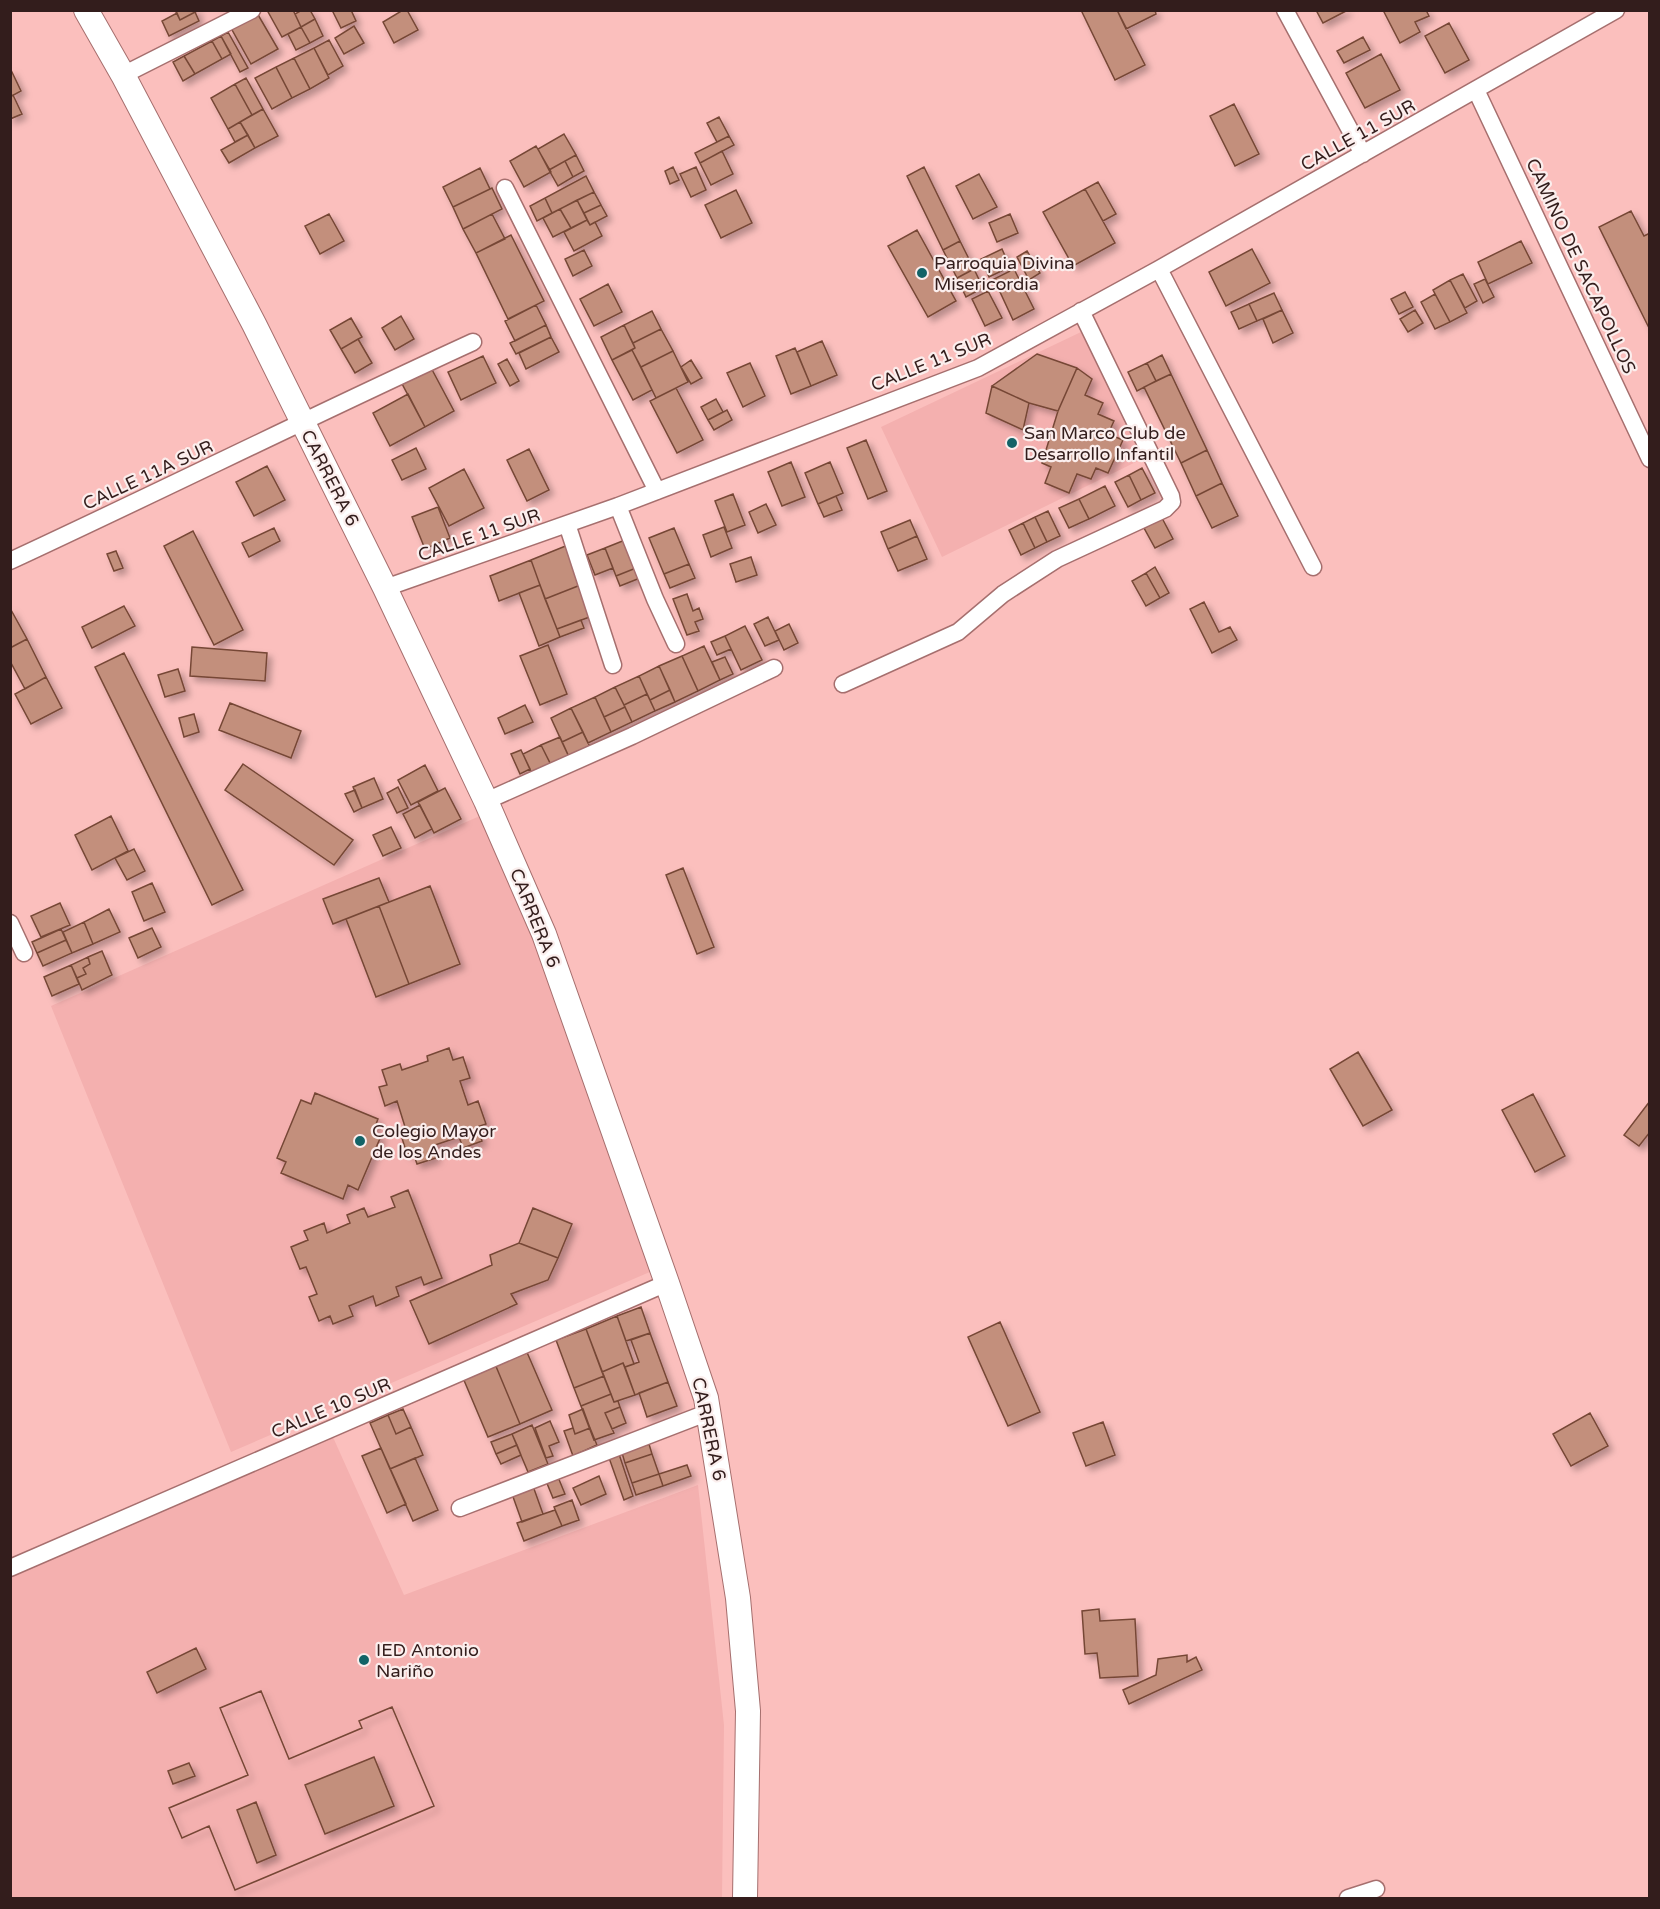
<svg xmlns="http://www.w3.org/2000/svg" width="1660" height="1909" font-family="'Varela Round',sans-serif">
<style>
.built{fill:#f4b0af}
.building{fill:#c38f7c;stroke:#764736;stroke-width:1.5;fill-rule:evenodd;filter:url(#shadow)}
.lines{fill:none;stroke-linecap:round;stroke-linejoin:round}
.street-casing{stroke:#a66f6e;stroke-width:19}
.secondary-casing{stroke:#a66f6e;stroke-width:26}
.street{stroke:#fff;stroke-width:16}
.secondary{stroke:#fff;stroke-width:24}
.poi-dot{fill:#136367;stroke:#fbeeed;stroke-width:2}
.labels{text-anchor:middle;stroke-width:4.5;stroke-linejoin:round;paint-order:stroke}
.street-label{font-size:18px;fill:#331d1c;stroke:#fbeeed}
.poi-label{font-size:18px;fill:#331d1c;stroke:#fbeeed;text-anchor:start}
</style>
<defs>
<filter id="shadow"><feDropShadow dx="4.5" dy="4.5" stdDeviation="3" flood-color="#0004"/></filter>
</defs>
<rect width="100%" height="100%" fill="#fbbfbd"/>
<path class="built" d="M1081 332 1142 459 942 557 881 427Z
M482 815 500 853 666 1265 231 1452 51 1006Z
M332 1435 404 1595 698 1485 724 1725 722 1898H11L10 1573Z"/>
<path class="building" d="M175 10H199L180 20Z
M267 10H293L301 27 282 37Z
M302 10H310L315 19 301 27 295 14Z
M332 10H351L356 21 341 28Z
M403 10H407L418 30 394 43 383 22Z
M1081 10H1117L1145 65 1115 80Z
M1117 10H1155L1156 14 1126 29Z
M1316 10H1348L1323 23Z
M1383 10H1426L1429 16 1415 22 1420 32 1400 43Z
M195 12 199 21 169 36 162 21 177 13 180 20Z
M257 13 278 49 251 64 231 28Z
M315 19 323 36 310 43 301 27Z
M1449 23 1469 60 1445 73 1425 36Z
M354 26 364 43 344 54 335 38Z
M301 27 310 43 296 50 288 34Z
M228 32 248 68 240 72 221 36Z
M221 36 231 54 222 59 212 41Z
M1363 37 1370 50 1344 63 1337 51Z
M329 40 343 66 328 75 314 48Z
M212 41 222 59 195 74 184 56Z
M314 48 329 78 310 89 294 58Z
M1381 54 1400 90 1365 108 1346 73Z
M184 56 195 74 183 81 173 62Z
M294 58 310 89 292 98 276 67Z
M276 67 292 98 272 109 255 78Z
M11 70 21 91 10 97V70Z
M246 78 263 109 252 115 235 84Z
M235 84 252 115 228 129 211 98Z
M13 95 22 114 10 119V97Z
M1234 104 1259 154 1235 166 1210 116Z
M263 109 278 136 255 148 240 122Z
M719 117 729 136 717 142 707 123Z
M240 122 248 135 235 142 228 129Z
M564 134 576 155 549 170 538 149Z
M248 135 255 148 229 163 221 150Z
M729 136 734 145 700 163 695 153Z
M536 146 551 172 524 187 510 161Z
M722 151 733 174 711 185 700 163Z
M576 155 584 171 573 177 565 161Z
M565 161 573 177 558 186 549 170Z
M673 167 679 180 670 184 665 171Z
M696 167 706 190 691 197 680 174Z
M924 167 960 241 943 250 907 176Z
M480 168 490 189 453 207 443 187Z
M979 174 997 207 973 219 956 186Z
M586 176 594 192 552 213 545 198Z
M1098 182 1116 214 1103 221 1085 189Z
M492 188 502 209 463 229 453 207Z
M1085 189 1115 243 1073 266 1043 212Z
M736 190 752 223 721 238 705 205Z
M594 192 601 205 584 213 577 200Z
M545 198 552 213 537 221 530 206Z
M577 200 587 220 571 228 560 209Z
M601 205 607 216 590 225 584 213Z
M560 209 571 228 553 237 543 218Z
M1631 211 1644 236 1650 233V330L1599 227Z
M329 214 344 241 320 254 305 226Z
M492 214 505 239 476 253 463 229Z
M1010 214 1018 233 997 242 989 223Z
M587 220 590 225 595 222 602 236 574 251 564 232Z
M917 230 956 301 928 317 888 246Z
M511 235 544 301 508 319 476 253Z
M960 241 974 269 957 278 943 250Z
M1521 241 1532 263 1488 284 1478 262Z
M1002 249 1010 267 989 277 981 259Z
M1252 249 1270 283 1226 306 1209 272Z
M584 250 592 266 573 276 565 259Z
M1027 251 1040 273 1029 280 1017 257Z
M974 269 983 288 966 297 957 278Z
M1014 269 1034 309 1013 320 994 279Z
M1463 274 1477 301 1465 308 1450 280Z
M1485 279 1494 297 1483 303 1474 284Z
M1450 280 1467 313 1450 322 1433 290Z
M608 284 622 312 594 326 580 299Z
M988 291 1002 318 985 326 972 299Z
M1405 292 1413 307 1399 314 1391 299Z
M1274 293 1282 310 1257 321 1249 304Z
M1435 294 1450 322 1435 329 1421 302Z
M1249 304 1257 321 1239 329 1231 312Z
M536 305 546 325 515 341 505 321Z
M1282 310 1293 333 1273 343 1263 319Z
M1415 310 1423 323 1408 332 1400 319Z
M652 311 661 329 633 343 624 325Z
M401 316 414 339 395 350 382 328Z
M351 318 362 337 341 349 330 330Z
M546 325 551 337 516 354 510 343Z
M624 325 635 348 612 360 601 337Z
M661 329 673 351 641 367 632 350 635 348 633 343Z
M551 337 559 352 526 369 519 353Z
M358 339 372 363 355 373 341 349Z
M822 341 837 375 811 386 797 352Z
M795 348 811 386 791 394 776 356Z
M632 350 652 390 633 400 612 360Z
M673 351 688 382 656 398 641 367Z
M1037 354 1077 368 1058 411 1029 403 992 386Z
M1162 355 1171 374 1156 381 1147 363Z
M483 356 496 383 461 400 448 372Z
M507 359 519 381 510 386 498 364Z
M691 360 702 378 691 384 681 367Z
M750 363 765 396 743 407 727 373Z
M1147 363 1156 381 1137 391 1128 372Z
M429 364 454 411 425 427 400 380Z
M1077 368 1092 379 1085 395 1103 403 1098 414 1114 421 1108 434 1123 440 1108 473 1096 468 1091 479 1077 474 1069 493 1045 483 1051 467 1042 463 1058 411Z
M1171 374 1207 450 1181 463 1144 387Z
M992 386 1029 403 1023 430 986 413Z
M676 388 703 440 677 453 650 401Z
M408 394 425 427 390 446 373 413Z
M716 399 723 412 708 420 701 407Z
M727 410 732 420 714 430 708 420Z
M866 440 887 491 868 499 847 448Z
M416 448 426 469 402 480 392 460Z
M529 449 549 490 527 501 507 460Z
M1207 450 1222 483 1196 496 1181 463Z
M791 462 805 497 782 506 768 472Z
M830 462 843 493 818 504 805 473Z
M267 466 285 500 254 516 236 482Z
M1142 468 1155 493 1141 500 1129 475Z
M464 469 484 508 449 526 429 488Z
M1129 475 1141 500 1128 507 1115 482Z
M1222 483 1238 516 1212 528 1196 496Z
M1105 486 1115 506 1089 519 1079 499Z
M733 494 745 525 727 532 715 501Z
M836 496 842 510 824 517 818 504Z
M1079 499 1089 519 1069 528 1059 508Z
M766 504 776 525 758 533 749 512Z
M438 507 450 538 425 549 412 517Z
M1048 511 1060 536 1047 542 1035 517Z
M1035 517 1047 542 1035 548 1023 523Z
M1162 518 1173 539 1155 548 1144 528Z
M910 520 917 536 888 549 881 532Z
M1023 523 1035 548 1021 555 1009 530Z
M724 527 732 548 711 557 703 535Z
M274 528 280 541 249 557 242 543Z
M674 528 689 564 664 574 649 538Z
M193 531 243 630 214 645 164 546Z
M917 536 927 559 898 571 888 549Z
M625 540 636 568 616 576 605 548Z
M568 545 583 584 545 599 531 560Z
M605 548 613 568 595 575 587 555Z
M116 551 123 568 114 571 107 554Z
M751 557 757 575 736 582 730 564Z
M531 560 540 585 499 601 490 576Z
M689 564 695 578 670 588 664 574Z
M1155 567 1169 593 1160 598 1146 573Z
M636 568 640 578 620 586 616 576Z
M1146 573 1160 598 1146 606 1132 581Z
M583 584 595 615 557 629 545 599Z
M540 585 560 637 539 646 519 593Z
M687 594 693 611 699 608 703 619 695 622 699 631 687 635 673 599Z
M1204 602 1219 632 1230 627 1237 640 1212 653 1190 609Z
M124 606 135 626 92 648 82 627Z
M10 608 27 639 10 648Z
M768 617 779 640 765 646 754 624Z
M581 620 584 628 560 637 557 629Z
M789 624 798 643 784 650 775 631Z
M745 626 762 660 741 670 725 636Z
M725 636 731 649 717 655 711 642Z
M27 639 46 677 25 689 10 661V648Z
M548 645 567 694 540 705 520 656Z
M704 646 720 680 698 691 682 656Z
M192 647 267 653 265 681 190 676Z
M124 653 243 890 212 905 95 667Z
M682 656 698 691 675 702 659 666Z
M725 657 733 674 720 680 712 662Z
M659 666 670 690 650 700 639 676Z
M178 669 185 691 165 697 158 675Z
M639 676 647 694 624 705 615 687Z
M46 677 62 708 31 724 15 694Z
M615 687 625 707 604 717 595 697Z
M670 690 675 702 655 711 650 700Z
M647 694 655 711 632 722 624 705Z
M595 697 611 732 588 743 571 708Z
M230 703 301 731 291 758 219 730Z
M525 705 533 722 505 734 498 718Z
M625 707 632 722 611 732 604 717Z
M571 708 583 732 562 742 551 718Z
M194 714 199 732 184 737 179 718Z
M583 732 591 749 570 759 562 742Z
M560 737 570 759 552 767 541 745Z
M541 745 552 767 533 776 523 754Z
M521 750 530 769 520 774 511 754Z
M243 764 353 840 334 865 225 790Z
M425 765 438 791 411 805 398 780Z
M374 778 383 799 362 808 353 787Z
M398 787 408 808 397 813 387 793Z
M445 788 461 819 434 833 418 802Z
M355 790 362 808 354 812 345 794Z
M420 805 432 829 415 838 403 814Z
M111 816 128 851 92 870 75 835Z
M391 827 401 848 383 856 373 835Z
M134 849 145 871 127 880 115 858Z
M683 868 714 947 697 954 666 875Z
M379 878 389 902 333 924 323 899Z
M152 883 165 912 144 921 132 892Z
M430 886 460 964 409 984 379 906Z
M60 903 70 925 41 937 31 916Z
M379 906 409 984 376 997 346 919Z
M109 909 120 932 93 944 84 922Z
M84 922 93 944 72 953 63 932Z
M152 928 161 947 138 958 129 938Z
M61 929 66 940 37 953 32 942Z
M66 940 72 953 43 966 37 953Z
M102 951 112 975 82 990 77 978 86 974 83 968 90 964 88 957Z
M88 957 90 964 83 968 86 974 77 978 71 965Z
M71 965 79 984 52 996 44 977Z
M449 1048 453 1060 463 1057 470 1078 460 1081 468 1105 478 1101 486 1124 477 1127 482 1141 463 1148 459 1137 432 1146 436 1158 417 1164 413 1152 407 1154 400 1132 406 1130 397 1101 385 1106 379 1087 387 1085 382 1070 400 1064 402 1070 428 1061 427 1056Z
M1358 1052 1392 1110 1363 1126 1330 1069Z
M315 1093 378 1119 373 1132 381 1136 358 1190 348 1185 343 1199 281 1173 286 1162 277 1158 301 1100 311 1104Z
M1533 1094 1565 1156 1535 1172 1502 1110Z
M1650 1101V1132L1639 1146 1624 1135Z
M408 1190 442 1278 424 1285 421 1277 396 1287 399 1296 376 1306 373 1296 349 1306 353 1316 333 1324 330 1316 319 1321 309 1297 317 1294 306 1267 300 1269 291 1247 308 1240 304 1231 324 1223 327 1233 350 1223 347 1215 364 1208 368 1217 395 1207 391 1197Z
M533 1208 572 1224 558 1258 519 1243Z
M519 1243 558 1258 548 1280 511 1294 517 1304 429 1344 410 1301 492 1265 490 1255Z
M641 1307 650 1333 626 1341 617 1316Z
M617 1316 634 1364 625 1367 623 1363 602 1372 586 1329Z
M1000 1322 1040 1412 1008 1426 968 1337Z
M586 1329 604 1376 574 1388 556 1340Z
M650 1333 668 1382 635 1395 625 1367 639 1362 631 1340Z
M526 1350 552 1410 520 1424 495 1364Z
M623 1363 635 1395 614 1402 602 1372Z
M495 1364 520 1424 488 1437 463 1378Z
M604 1376 611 1394 581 1406 574 1388Z
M668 1382 677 1406 647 1417 639 1393Z
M611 1394 614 1402 618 1401 620 1407 605 1413 614 1433 594 1440 581 1406Z
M620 1407 626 1423 612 1429 605 1413Z
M403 1409 411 1427 396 1434 388 1415Z
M583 1409 590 1428 575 1434 569 1415Z
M1590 1413 1608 1446 1571 1466 1553 1434Z
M388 1415 396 1434 411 1427 423 1455 390 1469 370 1423Z
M550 1421 559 1442 549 1446 553 1456 546 1458 535 1428Z
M1103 1422 1115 1455 1086 1466 1073 1433Z
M532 1425 548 1464 528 1472 512 1434Z
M573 1428 575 1434 590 1428 597 1445 573 1456 564 1431Z
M512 1434 517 1445 496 1454 491 1442Z
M649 1444 652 1454 625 1463 622 1453Z
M517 1445 521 1455 501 1464 496 1454Z
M381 1448 406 1504 387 1513 362 1456Z
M618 1451 633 1496 624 1500 608 1455Z
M652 1454 659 1474 632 1483 625 1463Z
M415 1458 438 1510 413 1521 390 1469Z
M687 1465 691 1476 663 1486 659 1474Z
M659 1474 663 1486 636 1495 632 1483Z
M599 1476 606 1494 581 1505 573 1488Z
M558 1477 565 1494 553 1498 546 1481Z
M533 1486 543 1514 522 1522 512 1494Z
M572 1500 579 1520 562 1526 554 1507Z
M555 1510 562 1526 524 1541 517 1523Z
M1099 1609 1100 1621 1135 1619 1138 1676 1100 1678 1097 1653 1085 1654 1082 1611Z
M196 1648 206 1669 157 1693 147 1672Z
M1187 1655V1662L1196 1657 1202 1670 1129 1704 1123 1690 1156 1675 1158 1659Z
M261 1691 289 1759 362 1728 359 1721 392 1707 434 1806 235 1890 209 1826 182 1838 169 1808 248 1775 220 1708ZM256 1802 276 1855 257 1863 237 1810Z
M261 1691 289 1759 362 1728 359 1721 392 1707 434 1806 235 1890 209 1826 182 1838 169 1808 248 1775 220 1708ZM374 1757 394 1806 325 1834 305 1785Z
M189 1763 195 1776 173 1784 168 1771Z"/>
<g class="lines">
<defs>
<path id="street" d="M1285 10 1363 154
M123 75 252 10
M1476 90 1650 459
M505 188 657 491
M1159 269 1313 567
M618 506 655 599 676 644
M567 524 613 665
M10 561C165 489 318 413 473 342
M385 588 618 506 978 368 1159 269 1616 10
M843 684 958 632 1003 594 1057 559 1165 509 1172 502 1171 496 1081 311
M486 801 632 736 774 668
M10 923 24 953
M460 1508 709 1412
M10 1568 667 1283
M1348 1898 1376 1889"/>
<path id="secondary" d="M86 10 123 75 254 324 385 588 486 801 544 934 667 1283 706 1398 738 1598 748 1711 745 1898"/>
</defs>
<use href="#street" class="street-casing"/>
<use href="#secondary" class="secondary-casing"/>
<use href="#street" class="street"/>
<use href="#secondary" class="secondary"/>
</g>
<g class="poi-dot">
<circle cx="922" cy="273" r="6"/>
<circle cx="1012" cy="443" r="6"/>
<circle cx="360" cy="1141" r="6"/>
<circle cx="364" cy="1660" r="6"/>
</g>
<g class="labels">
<g class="street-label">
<text transform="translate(1358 135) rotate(-29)" y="6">CALLE 11 SUR</text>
<text transform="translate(1581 266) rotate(65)" y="6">CAMINO DE SACAPOLLOS</text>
<text transform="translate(931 362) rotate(-22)" y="6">CALLE 11 SUR</text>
<text transform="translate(148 475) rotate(-25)" y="6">CALLE 11A SUR</text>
<text transform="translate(330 478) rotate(63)" y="6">CARRERA 6</text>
<text transform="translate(479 535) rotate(-19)" y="6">CALLE 11 SUR</text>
<text transform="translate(535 918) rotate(68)" y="6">CARRERA 6</text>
<text transform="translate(331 1408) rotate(-23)" y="6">CALLE 10 SUR</text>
<text transform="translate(709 1429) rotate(78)" y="6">CARRERA 6</text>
</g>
<g class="poi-label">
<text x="934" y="269">Parroquia Divina<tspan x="934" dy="21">Misericordia</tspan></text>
<text x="1024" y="439">San Marco Club de<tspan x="1024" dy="21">Desarrollo Infantil</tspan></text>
<text x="372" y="1137">Colegio Mayor<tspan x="372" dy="21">de los Andes</tspan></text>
<text x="376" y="1656">IED Antonio<tspan x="376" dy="21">Nariño</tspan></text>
</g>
</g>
<rect width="1660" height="1909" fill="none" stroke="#331d1c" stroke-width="24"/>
</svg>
